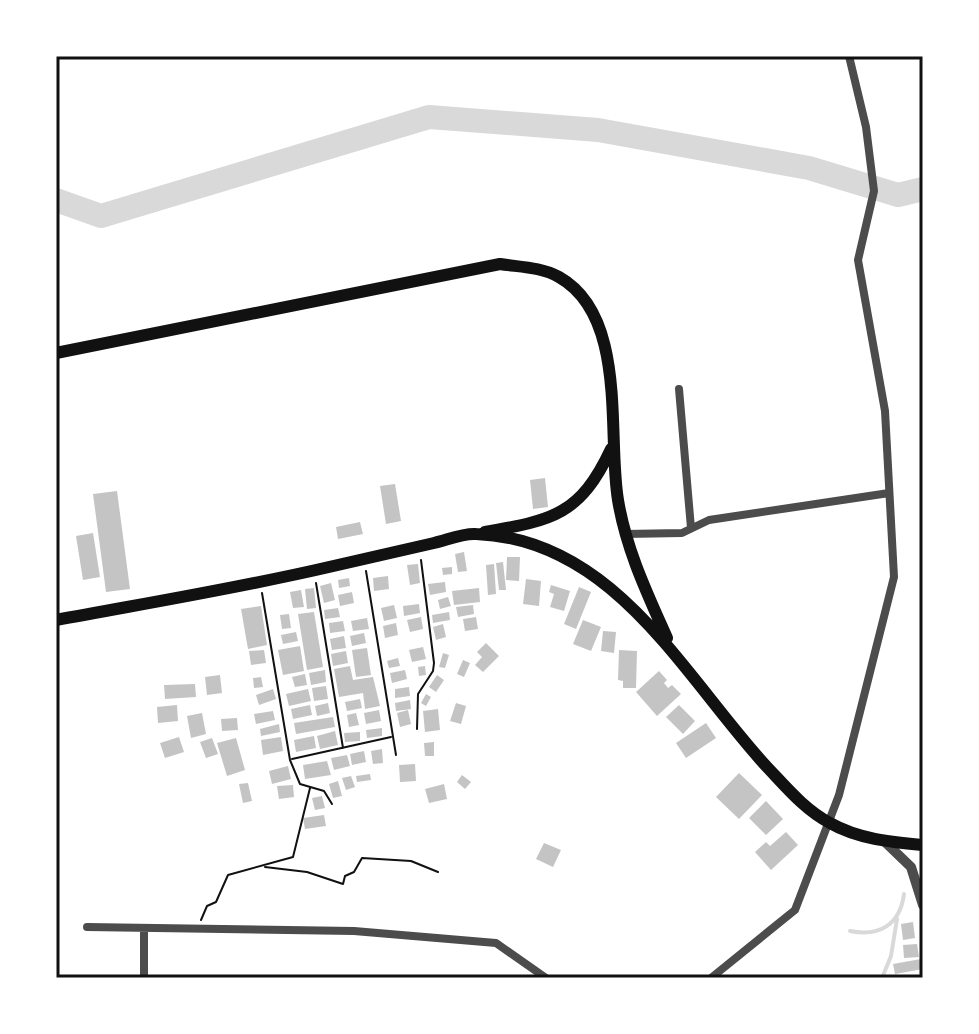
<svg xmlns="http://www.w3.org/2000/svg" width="979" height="1034" font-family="Raleway,sans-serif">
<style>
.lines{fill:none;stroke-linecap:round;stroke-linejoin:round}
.stream{stroke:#d9d9d9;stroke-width:4}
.river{stroke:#d9d9d9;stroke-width:24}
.building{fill:#c4c4c4}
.path{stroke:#111;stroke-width:2}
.minor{stroke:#4c4c4c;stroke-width:8}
.tertiary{stroke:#4c4c4c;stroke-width:10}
.trunk{stroke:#111;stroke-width:12}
.neatline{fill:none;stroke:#111;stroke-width:3}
</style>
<rect width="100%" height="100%" fill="#fff"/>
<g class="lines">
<path class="stream" d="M850 931C879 937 900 925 904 894
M882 978 891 956 897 919"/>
<path class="river" d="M56 200 101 216 429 117 598 130 809 168 898 195 923 189"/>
</g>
<path class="building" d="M545 478 548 507 533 509 530 480Z
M395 484 401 521 386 524 380 486Z
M117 491 130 589 106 592 93 494Z
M360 522 363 534 338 539 336 527Z
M93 533 100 577 83 580 76 536Z
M464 552 467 571 458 572 455 554Z
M507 557H520L519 581 506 580Z
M503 562 506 590H499L496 563Z
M418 564 420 583 410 585 407 565Z
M494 564 496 594 488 595 486 565Z
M452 567V574L443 575 442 568Z
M388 576 389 589 374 591 373 578Z
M349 578 350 586 339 588 338 580Z
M526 579 541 581 539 606 523 604Z
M445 582 446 592 430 595 428 584Z
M331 583 335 600 324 603 320 586Z
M551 585 570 591 564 611 550 607 554 594 549 592Z
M579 587 591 592 576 629 564 624Z
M314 588 316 608 307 609 305 589Z
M479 588 480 602 454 605 452 591Z
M301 590 304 607 293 608 290 592Z
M352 592 354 603 340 606 338 595Z
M448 597 451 606 440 609 438 600Z
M419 604 420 613 404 616 403 606Z
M394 605 397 618 384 621 381 608Z
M473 605 474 614 458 617 456 607Z
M261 606 267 645 248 649 241 609Z
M338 608 340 617 325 619 324 610Z
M314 612 323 667 307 670 298 614Z
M449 612 450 620 433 623 432 615Z
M289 614 291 628 282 629 280 615Z
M421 617 423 629 410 632 407 620Z
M476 617 478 629 465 631 463 619Z
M367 618 369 629 353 631 351 621Z
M583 620 601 627 591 651 573 644Z
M343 621 345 631 330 633 329 623Z
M396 623 398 635 385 638 383 626Z
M443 624 446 637 436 640 433 627Z
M603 631 616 632 614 653 601 651Z
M296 632 298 641 283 644 281 635Z
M364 633 366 643 352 646 350 636Z
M344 636 346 648 332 650 330 639Z
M486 643 499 656 483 672 475 665 482 657 477 652Z
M300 646 304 671 283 675 278 650Z
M423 647 426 659 412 662 409 650Z
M367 648 371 675 356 677 352 650Z
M264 650 266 663 251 665 249 651Z
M619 650 637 651 636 688H623V681L618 680Z
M346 651 348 663 333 666 331 654Z
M443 653 449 655 445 668 439 667Z
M398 658 400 666 389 668 387 661Z
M463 660 470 663 464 677 457 674Z
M350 666 353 680 373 677 380 706 365 709 363 693 339 697 334 669Z
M425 666 426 675 419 676 418 667Z
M325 670 326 682 311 685 309 673Z
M405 670 407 679 392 683 390 673Z
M659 671 667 680 664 683 668 688 672 685 681 694 657 716 636 692Z
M305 674 307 685 295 687 292 677Z
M220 675 222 693 207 695 205 677Z
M437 675 444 680 436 692 429 687Z
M261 677 263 687 254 688 253 678Z
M195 684 196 697 165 699 164 685Z
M326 686 328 699 314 701 312 688Z
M409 687 410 696 395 698V689Z
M273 689 276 699 259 705 256 695Z
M308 689 311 701 289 706 286 694Z
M426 694 431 697 426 706 421 703Z
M360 699 362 708 347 711 345 702Z
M410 700 411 709 396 711 395 703Z
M328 703 330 713 317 716 315 706Z
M456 703 466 706 461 724 450 721Z
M177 705 178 721 158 723 157 707Z
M310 705 312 715 293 719 291 709Z
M679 705 695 721 683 734 666 717Z
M438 709 440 730 425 732 423 711Z
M379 710 381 721 366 724 364 713Z
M408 710 411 724 400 727 397 713Z
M273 711 275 720 256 724 254 714Z
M202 713 206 734 191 738 187 716Z
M356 713 359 725 349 727 347 715Z
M333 717 335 727 296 734 294 723Z
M237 718 238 730 222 731 221 719Z
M706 723 716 738 686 758 676 743Z
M279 724 280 732 261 736 260 729Z
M382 728V736L367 738 366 730Z
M335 731 338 745 320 749 317 736Z
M360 732V741L345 742 344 733Z
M314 736 316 748 296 752 294 740Z
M179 737 184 752 165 758 160 743Z
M281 737 283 751 263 755 261 740Z
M212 738 218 754 206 758 200 742Z
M236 738 245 770 227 776 217 743Z
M434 742V756H425L424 743Z
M382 749 383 763 373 764 371 751Z
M364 751 366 762 352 765 350 754Z
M347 755 350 766 334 770 331 758Z
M327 761 331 775 305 779 303 765Z
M415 764 416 781 400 782 399 765Z
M288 766 291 779 272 784 269 771Z
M739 773 762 795 739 819 716 797Z
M370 774 371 780 357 782 356 776Z
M462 775 471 782 465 789 457 782Z
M351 776 355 787 346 790 342 778Z
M338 781 342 796 333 798 329 784Z
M248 783 252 801 243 803 239 784Z
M444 784 447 799 429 803 425 789Z
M293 785 294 797 279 799 277 786Z
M322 796 325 808 315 810 312 798Z
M766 801 783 819 766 835 749 818Z
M324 815 326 826 305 829 303 818Z
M786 832 798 845 771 870 755 852 766 842 770 846Z
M544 843 561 850 553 867 536 859Z
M913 922 915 938 903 940 901 924Z
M917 944 919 957 904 958 903 945Z
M921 959 923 969 895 974 893 964Z"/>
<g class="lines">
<path class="path" d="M366 571 396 755
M316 583 343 748
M262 593 290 760 300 784 324 791 332 804
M417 729 418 694 433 671 434 663 421 560
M292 759 391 737
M265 867 307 872 343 884 345 876 354 872 362 858 411 861 438 872
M201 920 207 906 216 902 228 875 293 857 310 788"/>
<path class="minor" d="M679 389 691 528
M625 534 682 533 709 520 889 493
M87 927 354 931 496 943 546 978
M144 978V930
M711 978 795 910 839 795 894 577 885 411 858 260 874 191 866 127 849 56"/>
<path class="tertiary" d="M885 842 911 867 923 905"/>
<path class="trunk" d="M56 353 500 264C519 267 542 267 559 277 628 316 607 434 618 500 626 549 647 593 667 638
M485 532C553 520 580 515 611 449
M56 620C147 603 239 588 329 567 364 559 399 551 434 543 447 540 463 533 476 534 615 539 684 677 767 767 786 787 805 810 830 823 858 839 891 842 923 845"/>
</g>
<rect width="979" height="1034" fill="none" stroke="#ffffff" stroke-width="116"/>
<rect x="58" y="58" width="863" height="918" class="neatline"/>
</svg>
